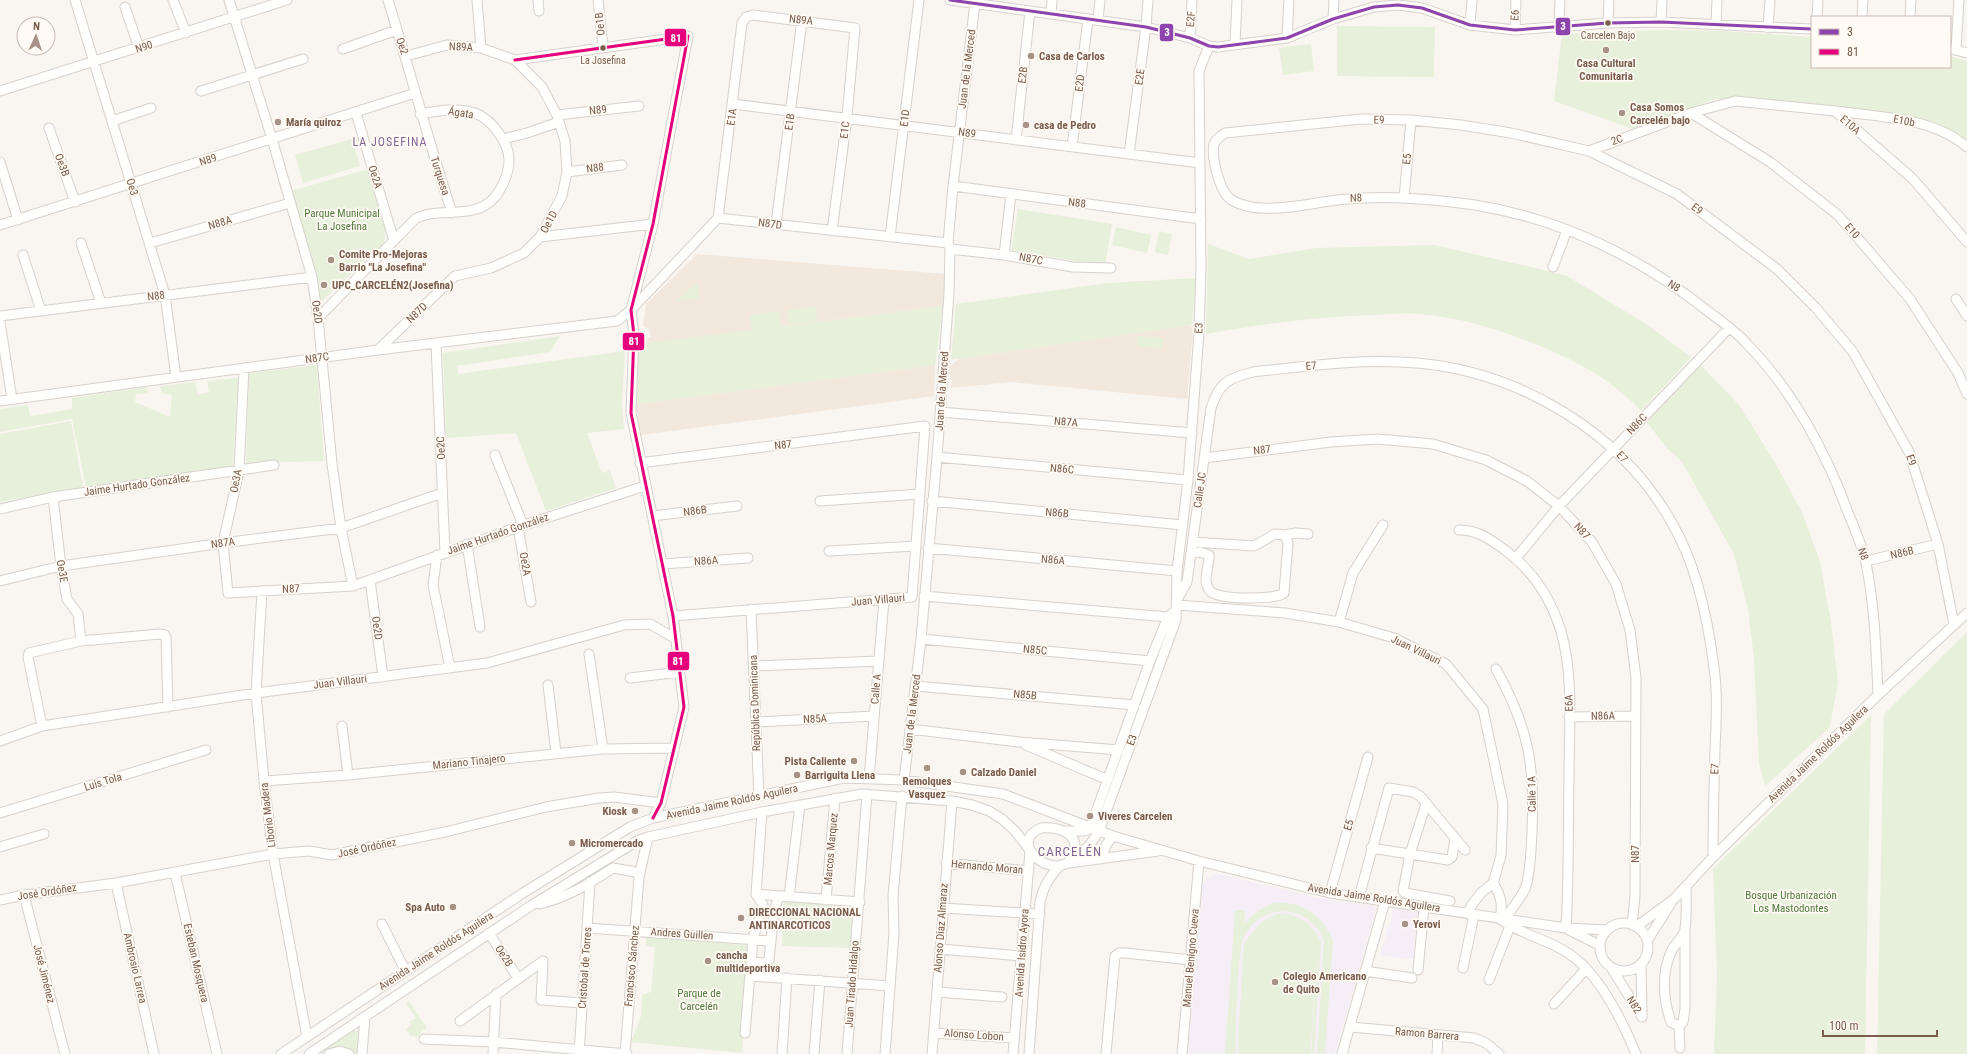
<svg xmlns="http://www.w3.org/2000/svg" width="1967" height="1054" font-family="'Roboto Condensed',sans-serif">
	<rect width="100%" height="100%" fill="#f9f5f0"/>
	<path fill="#f2e8de" d="M697,254L945,274L943,306L647,344V338L651,337L649,329L643,326L646,304Z
		M1190,325L1193,328L1187,399L1012,382L951,388L952,379L948,371L949,367L959,359Z
		M935,365L934,396L641,435L637,415V404Z"/>
	<path fill="#f6eef6" d="M1219,874L1319,898L1373,906L1376,910L1335,1054H1187L1202,886L1207,878Z
		M1394,909L1423,913L1418,960L1380,955Z"/>
	<path fill="#e7f0db" d="M1337,26L1435,27L1434,77L1337,76Z
		M1665,30L1722,31L1812,37V67H1950V56L1967,61V141C1949,128 1926,119 1904,115L1739,96L1712,100L1633,129L1554,101L1562,34Z
		M1311,44L1314,71L1283,75L1279,48Z
		M352,139L360,166L303,183L295,155Z
		M368,169L386,227L384,243L321,302L319,301L315,271L291,191Z
		M1018,209L1112,224L1105,266L1011,250Z
		M1116,227L1151,235L1147,253L1112,245Z
		M1159,231L1172,234L1168,255L1155,252Z
		M1208,244L1249,259L1317,248L1434,245L1535,268L1567,276L1646,324L1691,357L1641,411C1610,378 1577,361 1535,344C1498,329 1459,317 1419,314C1405,312 1391,314 1377,315C1319,316 1262,324 1206,334Z
		M1196,278L1192,325L951,360L956,304L1108,283Z
		M697,282L699,298L676,301Z
		M815,306L817,321L789,325L787,310Z
		M943,306L935,365L637,404L638,344L752,330L750,315L779,311L781,327Z
		M560,336L550,352L457,366L458,374L625,351L622,405L624,429L587,433L602,473L610,470L616,488L546,511L516,433L446,438L443,353Z
		M1138,336L1163,338L1162,349L1137,346Z
		M1697,361L1739,405L1774,461L1802,512L1820,562L1831,622L1838,682L1830,727L1765,786L1759,764L1754,659L1748,609L1734,554L1682,462L1666,447L1643,417Z
		M317,365L324,461L246,463L249,373Z
		M238,378L233,466L106,484L0,506V504L86,487L72,419L0,432V409L28,405L30,416L72,409V398L146,387L148,393L136,394L135,402L170,417L172,395L162,393L160,386L195,382L198,395L209,392L207,381Z
		M71,421L83,487L0,502V434Z
		M1967,632V1054H1877L1884,714Z
		M1871,715L1865,1054H1714L1717,976L1713,869Z
		M784,900L855,903L850,948L782,946Z
		M1273,903C1300,900 1323,915 1333,940L1325,1054H1317L1324,941C1309,902 1258,901 1242,941C1239,948 1234,1046 1236,1054H1225L1235,910L1245,911L1244,923L1260,909Z
		M1276,914C1295,912 1314,923 1321,942L1314,1054H1311L1319,944L1310,1054H1239L1238,1043L1244,943L1261,922Z
		M646,936L751,946L742,1053L631,1042L641,1016L642,995L651,992L655,947L646,946Z
		M409,1001L427,1028L421,1032L418,1037L410,1036L406,1029L411,1026L409,1022L416,1018L406,1003Z
		M355,1030L358,1031L357,1054C353,1054 352,1051 348,1050C336,1049 326,1054 315,1054Z"/>
	<g fill="none" stroke-linecap="round" stroke-linejoin="round">
		<defs>
			<path id="minor" d="M75,0L165,295L176,377
				M173,0L186,33
				M229,0L272,139L312,277L318,318L332,464L341,528L353,586
				M388,0C410,71 429,143 452,213
				M477,0L481,48
				M538,0L539,11
				M598,0L603,47
				M950,0L1146,27L1190,38L1209,46L1218,47L1287,38L1333,19L1374,7L1398,5L1422,8L1470,25L1515,30L1608,23L1661,22L1812,29
				M125,7L139,48
				M1051,14L1052,0
				M1817,17L1818,0
				M1862,17L1863,0
				M1910,17L1911,0
				M1333,19L1334,0
				M1098,20L1100,0
				M1661,22L1662,0
				M1608,23L1609,0
				M1716,24L1717,0
				M1470,25L1472,0
				M1559,27L1560,0
				M1768,28L1770,0
				M1515,30L1516,0
				M1190,38L1192,0
				M1287,38L1289,0
				M1235,44L1237,0
				M343,49L397,30
				M1951,49L1967,53
				M1956,50L1959,0
				M515,60L688,36L653,224L631,310L634,335L631,413L673,616L684,707L661,803L653,818
				M0,91L287,0
				M201,91L303,59
				M733,104L1200,163
				M1835,111C1879,117 1932,117 1967,147
				M356,113L394,241
				M1691,113L1770,162L1838,215L1910,299L1958,373L1967,394
				M557,115L639,106
				M112,121L151,108
				M49,128L75,202
				M503,139L527,133L559,122
				M1016,140L1030,11
				M1072,147L1088,19
				M1589,151L1691,113L1735,101L1835,111L1913,179L1967,242
				M1129,154L1146,27L1148,0
				M0,162L18,220
				M567,172L622,165
				M953,186L1201,219
				M1404,198L1411,120
				M718,218L742,23L746,17L753,15L855,28L847,117L832,231
				M718,218L948,243
				M776,224L802,20
				M0,225L415,93
				M540,237L653,224
				M890,237L919,0
				M81,243L101,303
				M150,243L290,203
				M950,249L1004,255L1073,267L1111,268
				M23,255L41,311
				M1004,255L1011,194
				M1553,267L1567,230
				M1956,299L1967,316
				M0,316L312,277
				M318,318L415,219C438,206 469,220 491,201C501,192 509,174 509,160C509,142 491,119 475,113C457,107 438,111 420,114
				M0,322L12,399
				M436,344L445,552
				M378,350L455,276L491,268L524,253L540,237L562,196L567,172L565,141L557,115L542,87L515,60L481,48L447,45L406,56
				M244,368L239,471L223,543L228,593L353,586L518,527L645,486
				M0,401L378,350L617,321L631,310L718,218
				M940,412L1192,433
				M495,455L523,525
				M937,457L1188,480
				M1204,458L1331,442L1378,439L1433,444L1486,460L1527,481L1559,506L1592,542L1616,584L1630,630L1636,678L1635,896L1632,925
				M640,463L925,426L912,597L673,616
				M53,497L61,566L67,599L78,614L81,641
				M820,501L920,494
				M932,501L1183,525
				M0,509L53,497L274,465
				M652,516L737,506
				M518,527L531,602
				M1459,530C1478,530 1490,539 1505,550C1532,570 1551,599 1561,631C1574,677 1569,729 1569,776C1568,827 1569,878 1566,928
				M1285,535L1296,533L1308,534
				M467,544L480,627
				M928,548L1177,571
				M829,551L916,546
				M1191,553L1200,552L1209,555C1210,566 1201,581 1210,591C1217,600 1276,600 1284,593L1288,543L1285,535L1275,534L1254,546L1193,542
				M437,555L433,585L450,668
				M1516,558L1559,506L1729,328
				M1866,561L1938,544
				M663,564L748,558
				M370,580L383,677
				M0,581L61,566L223,543L341,528L442,493
				M262,591L256,693L264,781L273,854L307,1037
				M924,596L1168,617
				M1178,598L1187,582L1211,408C1219,383 1228,378 1253,372C1307,366 1362,358 1417,363C1520,372 1621,432 1672,523C1697,566 1708,619 1714,668C1718,695 1716,724 1715,750C1714,786 1713,822 1713,857
				M1177,605L1285,613L1339,622L1394,638L1446,664L1483,709L1503,804L1501,856L1493,883L1481,893L1471,906L1468,914
				M751,609L759,796
				M1339,622L1353,573L1383,525
				M921,639L1150,661
				M589,654L603,749
				M754,666L879,661
				M1496,669C1529,729 1535,764 1532,832C1531,849 1531,869 1526,886C1522,899 1511,907 1506,919
				M630,678L680,672
				M548,685L556,753
				M915,686L1135,705
				M1878,695C1876,651 1875,607 1866,563C1862,545 1854,527 1847,510C1826,452 1792,390 1748,345C1737,332 1722,322 1709,312C1641,258 1562,219 1475,205C1434,199 1389,195 1348,199C1319,201 1290,210 1261,208C1252,208 1235,204 1228,197C1219,187 1211,157 1214,144C1216,139 1221,136 1225,133L1361,119L1411,120L1461,125L1511,133L1589,151L1677,194L1777,269L1816,308L1853,352L1909,452L1938,544L1954,625
				M1569,717L1636,716
				M756,722L874,716
				M42,726L28,657L29,653L81,641L160,634L165,635L166,637L168,707
				M342,726L348,775
				M910,729L1019,742L1119,750
				M0,741L42,726L256,693L487,663L624,625L650,624L676,639
				M1026,745L1108,780
				M869,778L884,600
				M904,780L921,639L937,457L949,293L950,249L948,243L953,186L975,3
				M264,781L348,775L603,749L674,748
				M1426,804L1410,854L1403,891L1405,893L1450,901
				M0,813L206,750
				M1041,828C1056,827 1077,831 1075,850C1075,855 1072,860 1067,863C1047,876 1008,842 1041,828Z
				M1063,831H1085L1090,829L1150,661L1168,617L1175,611
				M0,847L44,834
				M1371,848L1448,860L1452,857L1455,839
				M1072,859C1085,852 1091,844 1099,831L1176,620L1177,571L1188,480L1199,332L1201,266L1199,71L1209,46
				M1101,859L1106,845L1113,836
				M946,863L1029,871
				M1069,863L1158,851
				M175,873L217,1054
				M116,883L154,1054
				M1493,883C1501,896 1503,904 1500,919C1520,934 1547,939 1568,953C1600,974 1622,1020 1636,1054
				M1330,893L1368,757
				M756,894L860,902
				M24,895L65,1054
				M789,897L800,805
				M1359,897L1389,788L1413,792L1420,796L1465,850
				M0,900L24,895L116,883L273,854L309,851L332,855L445,832L546,807L599,798L614,797L661,803
				M826,900L835,798
				M539,904C567,898 590,883 613,868L636,872L639,877
				M943,908L1040,914
				M1600 947a24 24 0 1 1 48 0a24 24 0 1 1-48 0Z
				M382,924L405,970
				M1636,927L1674,899L1713,857L1878,695L1967,613
				M587,928L771,941
				M1569,930L1599,945
				M489,933L518,978
				M1647,941L1671,903
				M940,949L1021,956
				M543,961L541,1000L582,1003
				M751,962L765,963L769,960L774,911L779,896
				M1641,964L1642,1015
				M1463,968L1474,915
				M1612,969L1642,1017
				M1418,970L1424,907
				M1365,971L1412,978
				M750,976L890,986
				M1489,980L1510,926
				M937,992L1002,997
				M1554,1004L1586,969
				M460,1021L543,961
				M1679,1026L1671,1022C1663,999 1661,972 1672,950C1676,943 1684,936 1685,929C1687,915 1686,900 1686,886
				M1679,1026L1683,1022L1685,1009V931
				M1679,1026L1680,1048
				M1351,1027L1474,1038L1486,1043L1499,1054
				M745,1033L753,939L763,905L756,894L762,812
				M934,1033L1014,1038
				M424,1039L493,1042L627,1054
				M281,1054L523,893L630,827L653,818L844,778L904,780L1003,794L1113,836L1199,861L1330,893L1566,928L1607,930
				M309,1054L532,905L637,841L648,837L762,812L862,794L952,801L972,805L989,811L1002,819L1015,831L1029,849
				M329,1054L340,1051L349,1054
				M362,1054L365,1017
				M493,1054L496,994
				M579,1054L590,882
				M625,1054L639,877L648,837
				M782,1054L787,978
				M814,1054L820,980
				M847,1054C853,967 861,881 867,794
				M885,1054L894,933L893,896L902,796
				M932,1054L952,801
				M1013,1054L1030,851
				M1029,1054L1040,902C1043,887 1049,876 1061,865
				M1106,1054L1115,956L1119,953H1125L1191,960
				M1182,1054L1199,861
				M1342,1054L1385,901
				M1437,1054L1438,1035"/>
		</defs>
		<use href="#minor" stroke="#d7d1cb" stroke-width="11"/>
		<use href="#minor" stroke="#fefefd" stroke-width="9"/>
		<defs>
			<path id="bus-1" d="M950,0L1146,27L1190,38L1209,46L1218,47L1287,38L1333,19L1374,7L1398,5L1422,8L1470,25L1515,30L1608,23L1661,22L1812,29"/>
			<path id="bus-2" d="M515,60L688,36L653,224L631,310L634,335L631,413L673,616L684,707L661,803L653,818"/>
		</defs>
		<use href="#bus-1" stroke="#fffaf3" stroke-width="6"/>
		<use href="#bus-2" stroke="#fffaf3" stroke-width="6"/>
		<use href="#bus-1" stroke="#8e44ad" stroke-width="3"/>
		<use href="#bus-2" stroke="#e5007d" stroke-width="3"/>
	</g>
	<g fill="#7a5c4d" stroke="#fffaf3" stroke-width="1.5">
		<circle cx="1608" cy="23" r="3.5"/>
		<circle cx="603" cy="48" r="3.5"/>
	</g>
	<g fill="#a69286" stroke="#fffaf3" stroke-width="1.5">
		<circle cx="1606" cy="50" r="4"/>
		<circle cx="1031" cy="56" r="4"/>
		<circle cx="1622" cy="113" r="4"/>
		<circle cx="278" cy="122" r="4"/>
		<circle cx="1026" cy="125" r="4"/>
		<circle cx="331" cy="260" r="4"/>
		<circle cx="324" cy="285" r="4"/>
		<circle cx="854" cy="761" r="4"/>
		<circle cx="927" cy="768" r="4"/>
		<circle cx="963" cy="772" r="4"/>
		<circle cx="797" cy="775" r="4"/>
		<circle cx="635" cy="811" r="4"/>
		<circle cx="1090" cy="816" r="4"/>
		<circle cx="572" cy="843" r="4"/>
		<circle cx="453" cy="907" r="4"/>
		<circle cx="741" cy="918" r="4"/>
		<circle cx="1405" cy="924" r="4"/>
		<circle cx="708" cy="961" r="4"/>
		<circle cx="1275" cy="982" r="4"/>
	</g>
	<g text-anchor="middle" dominant-baseline="central" stroke-width="3.5" stroke-linejoin="round" paint-order="stroke">
		<g font-size="10" fill="#7a5c4d" stroke="#fffaf3">
			<text x="1608" y="35">Carcelen Bajo</text>
			<text x="603" y="60">La Josefina</text>
		</g>
		<g font-size="11" fill="#7a5c4d" stroke="#fffaf3">
			<text transform="translate(1515 15) rotate(-87)">E6</text>
			<text transform="translate(1191 19) rotate(-87)">E2F</text>
			<text transform="translate(801 20) rotate(6)">N89A</text>
			<text transform="translate(600 24) rotate(-96)">Oe1B</text>
			<text transform="translate(402 46) rotate(72)">Oe2</text>
			<text transform="translate(144 47) rotate(-18)">N90</text>
			<text transform="translate(461 47) rotate(2)">N89A</text>
			<text transform="translate(967 69) rotate(-83)">Juan de la Merced</text>
			<text transform="translate(1023 75) rotate(-83)">E2B</text>
			<text transform="translate(1140 77) rotate(-82)">E2E</text>
			<text transform="translate(1080 83) rotate(-83)">E2D</text>
			<text transform="translate(598 110) rotate(-6)">N89</text>
			<text transform="translate(461 113) rotate(9)">Ágata</text>
			<text transform="translate(732 117) rotate(-82)">E1A</text>
			<text transform="translate(905 118) rotate(-83)">E1D</text>
			<text transform="translate(1379 120) rotate(1)">E9</text>
			<text transform="translate(1904 121) rotate(11)">E10b</text>
			<text transform="translate(790 122) rotate(-82)">E1B</text>
			<text transform="translate(1850 125) rotate(41)">E10A</text>
			<text transform="translate(845 130) rotate(-83)">E1C</text>
			<text transform="translate(967 133) rotate(8)">N89</text>
			<text transform="translate(1617 140) rotate(-20)">2C</text>
			<text transform="translate(1407 159) rotate(-85)">E5</text>
			<text transform="translate(208 160) rotate(-18)">N89</text>
			<text transform="translate(62 165) rotate(70)">Oe3B</text>
			<text transform="translate(595 168) rotate(-7)">N88</text>
			<text transform="translate(440 176) rotate(72)">Turquesa</text>
			<text transform="translate(375 177) rotate(73)">Oe2A</text>
			<text transform="translate(132 187) rotate(73)">Oe3</text>
			<text transform="translate(1356 198) rotate(-2)">N8</text>
			<text transform="translate(1077 203) rotate(7)">N88</text>
			<text transform="translate(1697 209) rotate(37)">E9</text>
			<text transform="translate(549 222) rotate(-62)">Oe1D</text>
			<text transform="translate(220 223) rotate(-16)">N88A</text>
			<text transform="translate(770 224) rotate(7)">N87D</text>
			<text transform="translate(1852 231) rotate(49)">E10</text>
			<text transform="translate(1031 259) rotate(10)">N87C</text>
			<text transform="translate(1674 286) rotate(32)">N8</text>
			<text transform="translate(156 296) rotate(-7)">N88</text>
			<text transform="translate(317 312) rotate(83)">Oe2D</text>
			<text transform="translate(417 313) rotate(-44)">N87D</text>
			<text transform="translate(1199 328) rotate(-87)">E3</text>
			<text transform="translate(317 358) rotate(-8)">N87C</text>
			<text transform="translate(1311 366) rotate(-6)">E7</text>
			<text transform="translate(942 391) rotate(-86)">Juan de la Merced</text>
			<text transform="translate(1066 422) rotate(5)">N87A</text>
			<text transform="translate(1637 424) rotate(-46)">N86C</text>
			<text transform="translate(783 445) rotate(-7)">N87</text>
			<text transform="translate(441 448) rotate(-92)">Oe2C</text>
			<text transform="translate(1262 450) rotate(-7)">N87</text>
			<text transform="translate(1622 457) rotate(46)">E7</text>
			<text transform="translate(1911 460) rotate(71)">E9</text>
			<text transform="translate(1062 469) rotate(5)">N86C</text>
			<text transform="translate(236 481) rotate(-79)">Oe3A</text>
			<text transform="translate(137 485) rotate(-8)">Jaime Hurtado González</text>
			<text transform="translate(1200 490) rotate(-82)">Calle JC</text>
			<text transform="translate(695 511) rotate(-7)">N86B</text>
			<text transform="translate(1057 513) rotate(5)">N86B</text>
			<text transform="translate(1582 531) rotate(47)">N87</text>
			<text transform="translate(498 534) rotate(-19)">Jaime Hurtado González</text>
			<text transform="translate(223 543) rotate(-8)">N87A</text>
			<text transform="translate(1902 553) rotate(-13)">N86B</text>
			<text transform="translate(1863 554) rotate(72)">N8</text>
			<text transform="translate(1053 560) rotate(5)">N86A</text>
			<text transform="translate(706 561) rotate(-4)">N86A</text>
			<text transform="translate(525 564) rotate(80)">Oe2A</text>
			<text transform="translate(62 571) rotate(80)">Oe3E</text>
			<text transform="translate(291 589) rotate(-3)">N87</text>
			<text transform="translate(878 600) rotate(-5)">Juan Villauri</text>
			<text transform="translate(377 628) rotate(82)">Oe2D</text>
			<text transform="translate(1035 650) rotate(5)">N85C</text>
			<text transform="translate(1416 650) rotate(26)">Juan Villauri</text>
			<text transform="translate(340 682) rotate(-7)">Juan Villauri</text>
			<text transform="translate(876 689) rotate(-85)">Calle A</text>
			<text transform="translate(1025 695) rotate(5)">N85B</text>
			<text transform="translate(755 703) rotate(-92)">República Dominicana</text>
			<text transform="translate(1569 703) rotate(-91)">E6A</text>
			<text transform="translate(912 714) rotate(-83)">Juan de la Merced</text>
			<text transform="translate(1603 716) rotate(-1)">N86A</text>
			<text transform="translate(815 719) rotate(-3)">N85A</text>
			<text transform="translate(1132 740) rotate(-71)">E3</text>
			<text transform="translate(1818 754) rotate(-44)">Avenida Jaime Roldós Aguilera</text>
			<text transform="translate(469 762) rotate(-6)">Mariano Tinajero</text>
			<text transform="translate(1715 769) rotate(-88)">E7</text>
			<text transform="translate(103 782) rotate(-17)">Luis Tola</text>
			<text transform="translate(1532 794) rotate(-91)">Calle 1A</text>
			<text transform="translate(732 802) rotate(-12)">Avenida Jaime Roldós Aguilera</text>
			<text transform="translate(268 815) rotate(-97)">Liborio Madera</text>
			<text transform="translate(1349 825) rotate(-74)">E5</text>
			<text transform="translate(367 848) rotate(-12)">José Ordóñez</text>
			<text transform="translate(831 849) rotate(-85)">Marcos Marquez</text>
			<text transform="translate(1635 854) rotate(-90)">N87</text>
			<text transform="translate(987 867) rotate(5)">Hernando Moran</text>
			<text transform="translate(47 892) rotate(-9)">José Ordóñez</text>
			<text transform="translate(1374 898) rotate(9)">Avenida Jaime Roldós Aguilera</text>
			<text transform="translate(941 928) rotate(-86)">Alonso Diaz Almaraz</text>
			<text transform="translate(682 934) rotate(4)">Andres Guillen</text>
			<text transform="translate(436 951) rotate(-33)">Avenida Jaime Roldós Aguilera</text>
			<text transform="translate(1022 953) rotate(-86)">Avenida Isidro Ayora</text>
			<text transform="translate(504 956) rotate(57)">Oe2B</text>
			<text transform="translate(1191 958) rotate(-85)">Manuel Benigno Cueva</text>
			<text transform="translate(196 963) rotate(77)">Esteban Mosquera</text>
			<text transform="translate(632 966) rotate(-85)">Francisco Sánchez</text>
			<text transform="translate(135 968) rotate(77)">Ambrosio Larrea</text>
			<text transform="translate(585 968) rotate(-86)">Cristobal de Torres</text>
			<text transform="translate(44 974) rotate(76)">José Jiménez</text>
			<text transform="translate(852 984) rotate(-86)">Juan Tirado Hidalgo</text>
			<text transform="translate(1634 1005) rotate(58)">N82</text>
			<text transform="translate(1427 1034) rotate(5)">Ramon Barrera</text>
			<text transform="translate(974 1035) rotate(4)">Alonso Lobon</text>
		</g>
		<g font-size="11" font-weight="bold" fill="#7a5c4d" stroke="#fffaf3" text-anchor="start">
			<text x="1039" y="56">Casa de Carlos</text>
			<text x="1606" y="63" text-anchor="middle">Casa Cultural<tspan x="1606" dy="13">Comunitaria</tspan></text>
			<text x="1630" y="107">Casa Somos<tspan x="1630" dy="13">Carcelén bajo</tspan></text>
			<text x="286" y="122">María quiroz</text>
			<text x="1034" y="125">casa de Pedro</text>
			<text x="339" y="254">Comite Pro-Mejoras<tspan x="339" dy="13">Barrio "La Josefina"</tspan></text>
			<text x="332" y="285">UPC_CARCELÉN2(Josefina)</text>
			<text x="846" y="761" text-anchor="end">Pista Caliente</text>
			<text x="971" y="772">Calzado Daniel</text>
			<text x="805" y="775">Barriguita Llena</text>
			<text x="927" y="781" text-anchor="middle">Remolques<tspan x="927" dy="13">Vasquez</tspan></text>
			<text x="627" y="811" text-anchor="end">Kiosk</text>
			<text x="1098" y="816">Viveres Carcelen</text>
			<text x="580" y="843">Micromercado</text>
			<text x="445" y="907" text-anchor="end">Spa Auto</text>
			<text x="749" y="912">DIRECCIONAL NACIONAL<tspan x="749" dy="13">ANTINARCOTICOS</tspan></text>
			<text x="1413" y="924">Yerovi</text>
			<text x="716" y="955">cancha<tspan x="716" dy="13">multideportiva</tspan></text>
			<text x="1283" y="976">Colegio Americano<tspan x="1283" dy="13">de Quito</tspan></text>
		</g>
		<g font-size="11" fill="#537a41" stroke="#fffaf3">
			<text x="342" y="213">Parque Municipal<tspan x="342" dy="13">La Josefina</tspan></text>
			<text x="1791" y="895">Bosque Urbanización<tspan x="1791" dy="13">Los Mastodontes</tspan></text>
			<text x="699" y="993">Parque de<tspan x="699" dy="13">Carcelén</tspan></text>
		</g>
		<g font-size="12" letter-spacing="1" fill="#846695" stroke="#fffaf3">
			<text x="390" y="142">LA JOSEFINA</text>
		</g>
		<g font-size="13" letter-spacing="1" fill="#846695" stroke="#fffaf3">
			<text x="1070" y="851">CARCELÉN</text>
		</g>
	</g>
	<g stroke="#fffaf3" stroke-width="1.5">
		<rect x="1555" y="17" width="16" height="19" rx="4" fill="#8e44ad"/>
		<rect x="1159" y="23" width="15" height="19" rx="4" fill="#8e44ad"/>
		<rect x="664" y="28" width="23" height="19" rx="4" fill="#e5007d"/>
		<rect x="622" y="332" width="23" height="19" rx="4" fill="#e5007d"/>
		<rect x="667" y="651" width="23" height="20" rx="4" fill="#e5007d"/>
	</g>
	<g font-size="11" text-anchor="middle" font-weight="bold" fill="#fff">
		<text x="1563" y="30">3</text>
		<text x="1167" y="36">3</text>
		<text x="676" y="42">81</text>
		<text x="634" y="345">81</text>
		<text x="678" y="665">81</text>
	</g>
	<rect x="1811" y="16" width="140" height="52" fill="#fffaf3" stroke="#cabbb1"/>
	<rect x="1819" y="29" width="20" height="6" fill="#8e44ad" stroke="#cabbb1"/>
	<text x="1847" y="36" font-size="12" fill="#7a5c4d">3</text>
	<rect x="1819" y="49" width="20" height="6" fill="#e5007d" stroke="#cabbb1"/>
	<text x="1847" y="56" font-size="12" fill="#7a5c4d">81</text>
	<g transform="translate(36 36) rotate(3)"><circle r="19" fill="#fffaf3" stroke="#cabbb1"/>
	<path d="M0-3L7 15L0 10L-7 15Z" fill="#a69286"/>
	<text y="-6" font-size="11" font-weight="bold" text-anchor="middle" fill="#7a5c4d">N</text>
	</g>
	<path d="M1823 1030v6h114v-6" fill="none" stroke="#7a5c4d" stroke-width="2"/>
	<text x="1829" y="1030" font-size="12" fill="#7a5c4d" stroke="#fffaf3" stroke-width="3" paint-order="stroke">100 m</text>
</svg>
